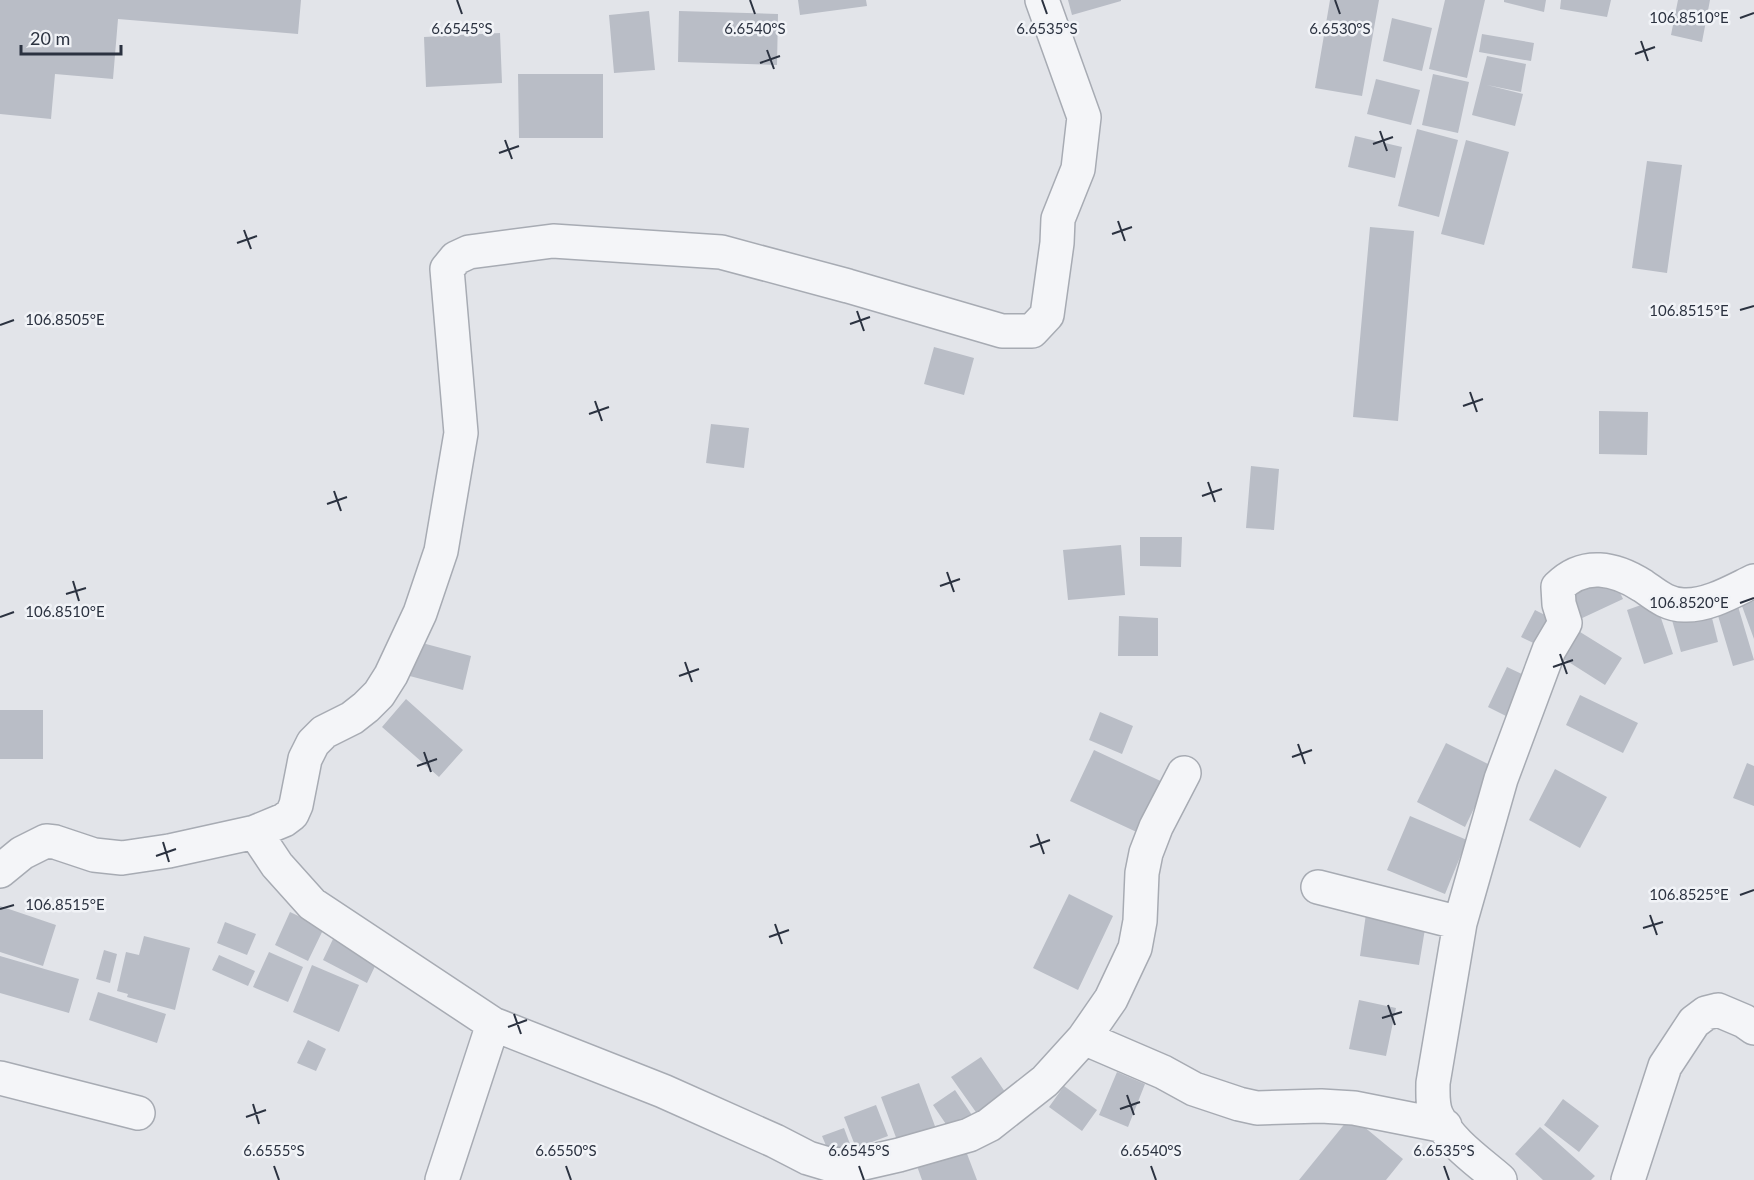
<svg xmlns="http://www.w3.org/2000/svg" width="1754" height="1180" font-family="Lato,sans-serif">
	<rect width="100%" height="100%" fill="#e2e4e9"/>
	<path fill="#b9bdc6" d="M0,0H301L298,34L118,19L113,79L55,74L51,119L0,114Z
		M798,0H866L867,6L800,15Z
		M1068,0H1121V1L1072,15Z
		M1330,0H1379L1362,96L1315,88Z
		M1445,0H1485L1467,78L1429,69Z
		M1504,0H1546L1544,12L1504,2Z
		M1561,0H1611L1607,17L1560,9Z
		M1678,0H1710L1702,42L1671,35Z
		M649,11L655,70L614,73L609,15Z
		M679,11L778,14L777,65L678,62Z
		M1392,18L1432,28L1422,71L1383,61Z
		M500,33L502,83L426,87L424,37Z
		M1482,34L1534,43L1531,61L1479,52Z
		M1487,56L1526,64L1521,92L1487,85L1523,94L1515,126L1472,115Z
		M518,74H603V138H519Z
		M1433,74L1469,82L1458,133L1422,125Z
		M1376,79L1420,90L1411,125L1367,114Z
		M1417,129L1458,140L1439,217L1398,206Z
		M1355,136L1402,147L1395,178L1348,167Z
		M1466,140L1509,152L1484,245L1441,234Z
		M1647,161L1682,165L1667,273L1632,268Z
		M1370,227L1414,231L1398,421L1353,417Z
		M934,347L974,358L964,395L924,384Z
		M1599,411L1648,412L1647,455L1599,454Z
		M711,424L749,428L744,468L706,463Z
		M1251,466L1279,469L1274,530L1246,528Z
		M1140,537H1182L1181,567L1140,566Z
		M1121,545L1125,595L1068,600L1063,550Z
		M1611,574L1623,599L1578,620L1566,596Z
		M1655,600L1673,654L1644,664L1627,610Z
		M1754,601V639L1742,606Z
		M1737,603L1754,660L1733,666L1716,609Z
		M1535,610L1557,621L1544,648L1521,637Z
		M1710,610L1718,642L1681,652L1672,620Z
		M1119,616L1158,618V656H1118Z
		M1572,627L1622,658L1605,685L1556,654Z
		M411,640L471,656L463,690L402,674Z
		M1507,667L1532,679L1512,719L1488,707Z
		M1580,695L1638,723L1623,753L1566,725Z
		M406,699L463,750L439,777L382,727Z
		M0,710H43V759H0Z
		M1100,712L1133,726L1122,754L1089,740Z
		M1446,743L1494,767L1465,827L1417,802Z
		M1094,750L1167,784L1143,835L1070,801Z
		M1747,763L1754,766V806L1733,798Z
		M1555,769L1607,797L1580,848L1529,820Z
		M1410,816L1467,840L1445,894L1387,870Z
		M1069,894L1113,916L1078,990L1033,968Z
		M0,906L56,925L43,966L0,952Z
		M290,912L324,928L308,961L275,945Z
		M1366,914L1426,923L1419,965L1360,956Z
		M225,922L256,934L247,955L217,943Z
		M144,936L190,948L175,1010L127,997L128,994L117,991L126,952L139,955Z
		M333,939L377,962L367,983L323,960Z
		M104,950L117,954L110,983L96,979Z
		M269,952L303,967L288,1002L253,987Z
		M219,955L255,971L248,986L212,970Z
		M0,956L79,979L69,1013L0,993Z
		M312,965L359,985L339,1032L293,1012Z
		M98,992L166,1014L157,1043L89,1020Z
		M1359,1000L1396,1008L1386,1056L1349,1049Z
		M308,1040L326,1049L316,1071L297,1063Z
		M981,1057L1012,1102L983,1122L951,1077Z
		M1117,1072L1145,1084L1128,1127L1099,1115Z
		M919,1083L939,1137L901,1151L881,1097Z
		M1064,1086L1097,1110L1082,1131L1049,1107Z
		M955,1090L976,1121L954,1136L933,1105Z
		M1563,1099L1599,1126L1579,1152L1544,1125Z
		M876,1105L888,1136L856,1148L844,1117Z
		M1351,1116L1403,1159L1386,1180H1299Z
		M1540,1127L1595,1176L1591,1180H1543L1515,1154Z
		M844,1128L853,1152L832,1160L822,1136Z
		M961,1138L977,1180H922L913,1155Z"/>
	<g fill="none" stroke-linecap="round" stroke-linejoin="round">
		<defs>
			<path id="minor" d="M255,832L277,865L312,904L493,1024L663,1091L775,1141L808,1158L828,1164L845,1165L864,1163L899,1155L969,1135L989,1125L1045,1081L1084,1038L1111,999L1135,948L1140,921L1142,873L1146,853L1156,827L1184,773
				M0,871L22,853L46,841L55,842L94,855L122,858L169,851L255,832L284,820L292,814L296,805L305,759L313,743L324,732L352,718L366,707L379,694L391,675L420,613L441,551L461,433L447,269L456,258L469,252L553,241L721,252L848,286L1002,331H1032L1047,315L1057,243L1058,219L1078,169L1084,117L1042,0
				M1318,887L1460,923
				M1084,1038L1163,1072L1194,1089L1239,1104L1257,1108L1321,1106L1354,1108L1445,1126
				M0,1078L138,1113
				M442,1180L493,1024
				M1500,1180C1478,1161 1450,1142 1437,1116C1432,1106 1433,1094 1433,1083L1460,923L1501,779L1549,650L1565,623L1559,604L1558,587C1584,561 1615,568 1643,586C1656,595 1667,605 1684,605C1708,606 1733,591 1754,581
				M1628,1180L1665,1066L1694,1022L1706,1013L1718,1010L1744,1021L1754,1028"/>
		</defs>
		<use href="#minor" stroke="#a7abb3" stroke-width="36"/>
		<use href="#minor" stroke="#f4f5f8" stroke-width="33"/>
	</g>
	<path fill="none" stroke="#2b3240" stroke-width="2" d="M457,0L462,14M750,0L755,14M1042,0L1047,14M1335,0L1340,14M1740,18L1754,13M1641,41L1648,61M767,50L774,69M1635,54L1655,47M760,63L780,56M1380,131L1387,151M505,140L512,159M1373,144L1393,137M499,153L519,146M1118,221L1125,241M244,230L251,249M1112,234L1132,227M237,243L257,236M1740,310L1754,306M857,311L864,331M850,324L870,317M0,325L14,320M1470,392L1477,412M595,401L602,421M1463,406L1483,399M589,414L609,407M1208,482L1215,502M334,491L341,511M1202,496L1222,489M327,504L347,497M947,572L954,592M73,581L79,601M940,586L960,579M66,594L86,588M1740,603L1754,598M0,617L14,612M1560,654L1567,674M685,662L692,682M1553,667L1573,660M679,676L699,669M1298,744L1305,764M424,752L431,772M1292,757L1312,750M417,766L437,759M1037,834L1044,854M163,842L169,862M1030,847L1050,840M156,856L176,849M1740,895L1754,890M0,909L14,905M1650,915L1657,935M775,924L782,944M1643,928L1663,922M769,937L789,930M1388,1005L1395,1025M514,1014L521,1034M1382,1018L1402,1012M508,1027L527,1020M1127,1095L1134,1115M253,1104L259,1124M1120,1109L1140,1102M246,1117L266,1110M274,1166L279,1180M566,1166L571,1180M859,1166L864,1180M1151,1166L1156,1180M1444,1166L1449,1180"/>
	<g font-size="15" text-anchor="middle" fill="#2b3240" stroke="#f1f3f7" stroke-width="5" stroke-linejoin="round" paint-order="stroke">
		<text x="1689" y="23">106.8510°E</text>
		<text x="462" y="34">6.6545°S</text>
		<text x="1047" y="34">6.6535°S</text>
		<text x="1340" y="34">6.6530°S</text>
		<text x="755" y="34">6.6540°S</text>
		<text x="1689" y="316">106.8515°E</text>
		<text x="65" y="325">106.8505°E</text>
		<text x="1689" y="608">106.8520°E</text>
		<text x="65" y="617">106.8510°E</text>
		<text x="1689" y="900">106.8525°E</text>
		<text x="65" y="910">106.8515°E</text>
		<text x="274" y="1156">6.6555°S</text>
		<text x="566" y="1156">6.6550°S</text>
		<text x="859" y="1156">6.6545°S</text>
		<text x="1151" y="1156">6.6540°S</text>
		<text x="1444" y="1156">6.6535°S</text>
	</g>
	<path d="M21 45v9h100v-9" fill="none" stroke="#2b3240" stroke-width="3"/>
	<text x="30" y="45" font-size="18" fill="#2b3240" stroke="#f1f3f7" stroke-width="4.5" paint-order="stroke">20 m</text>
</svg>
